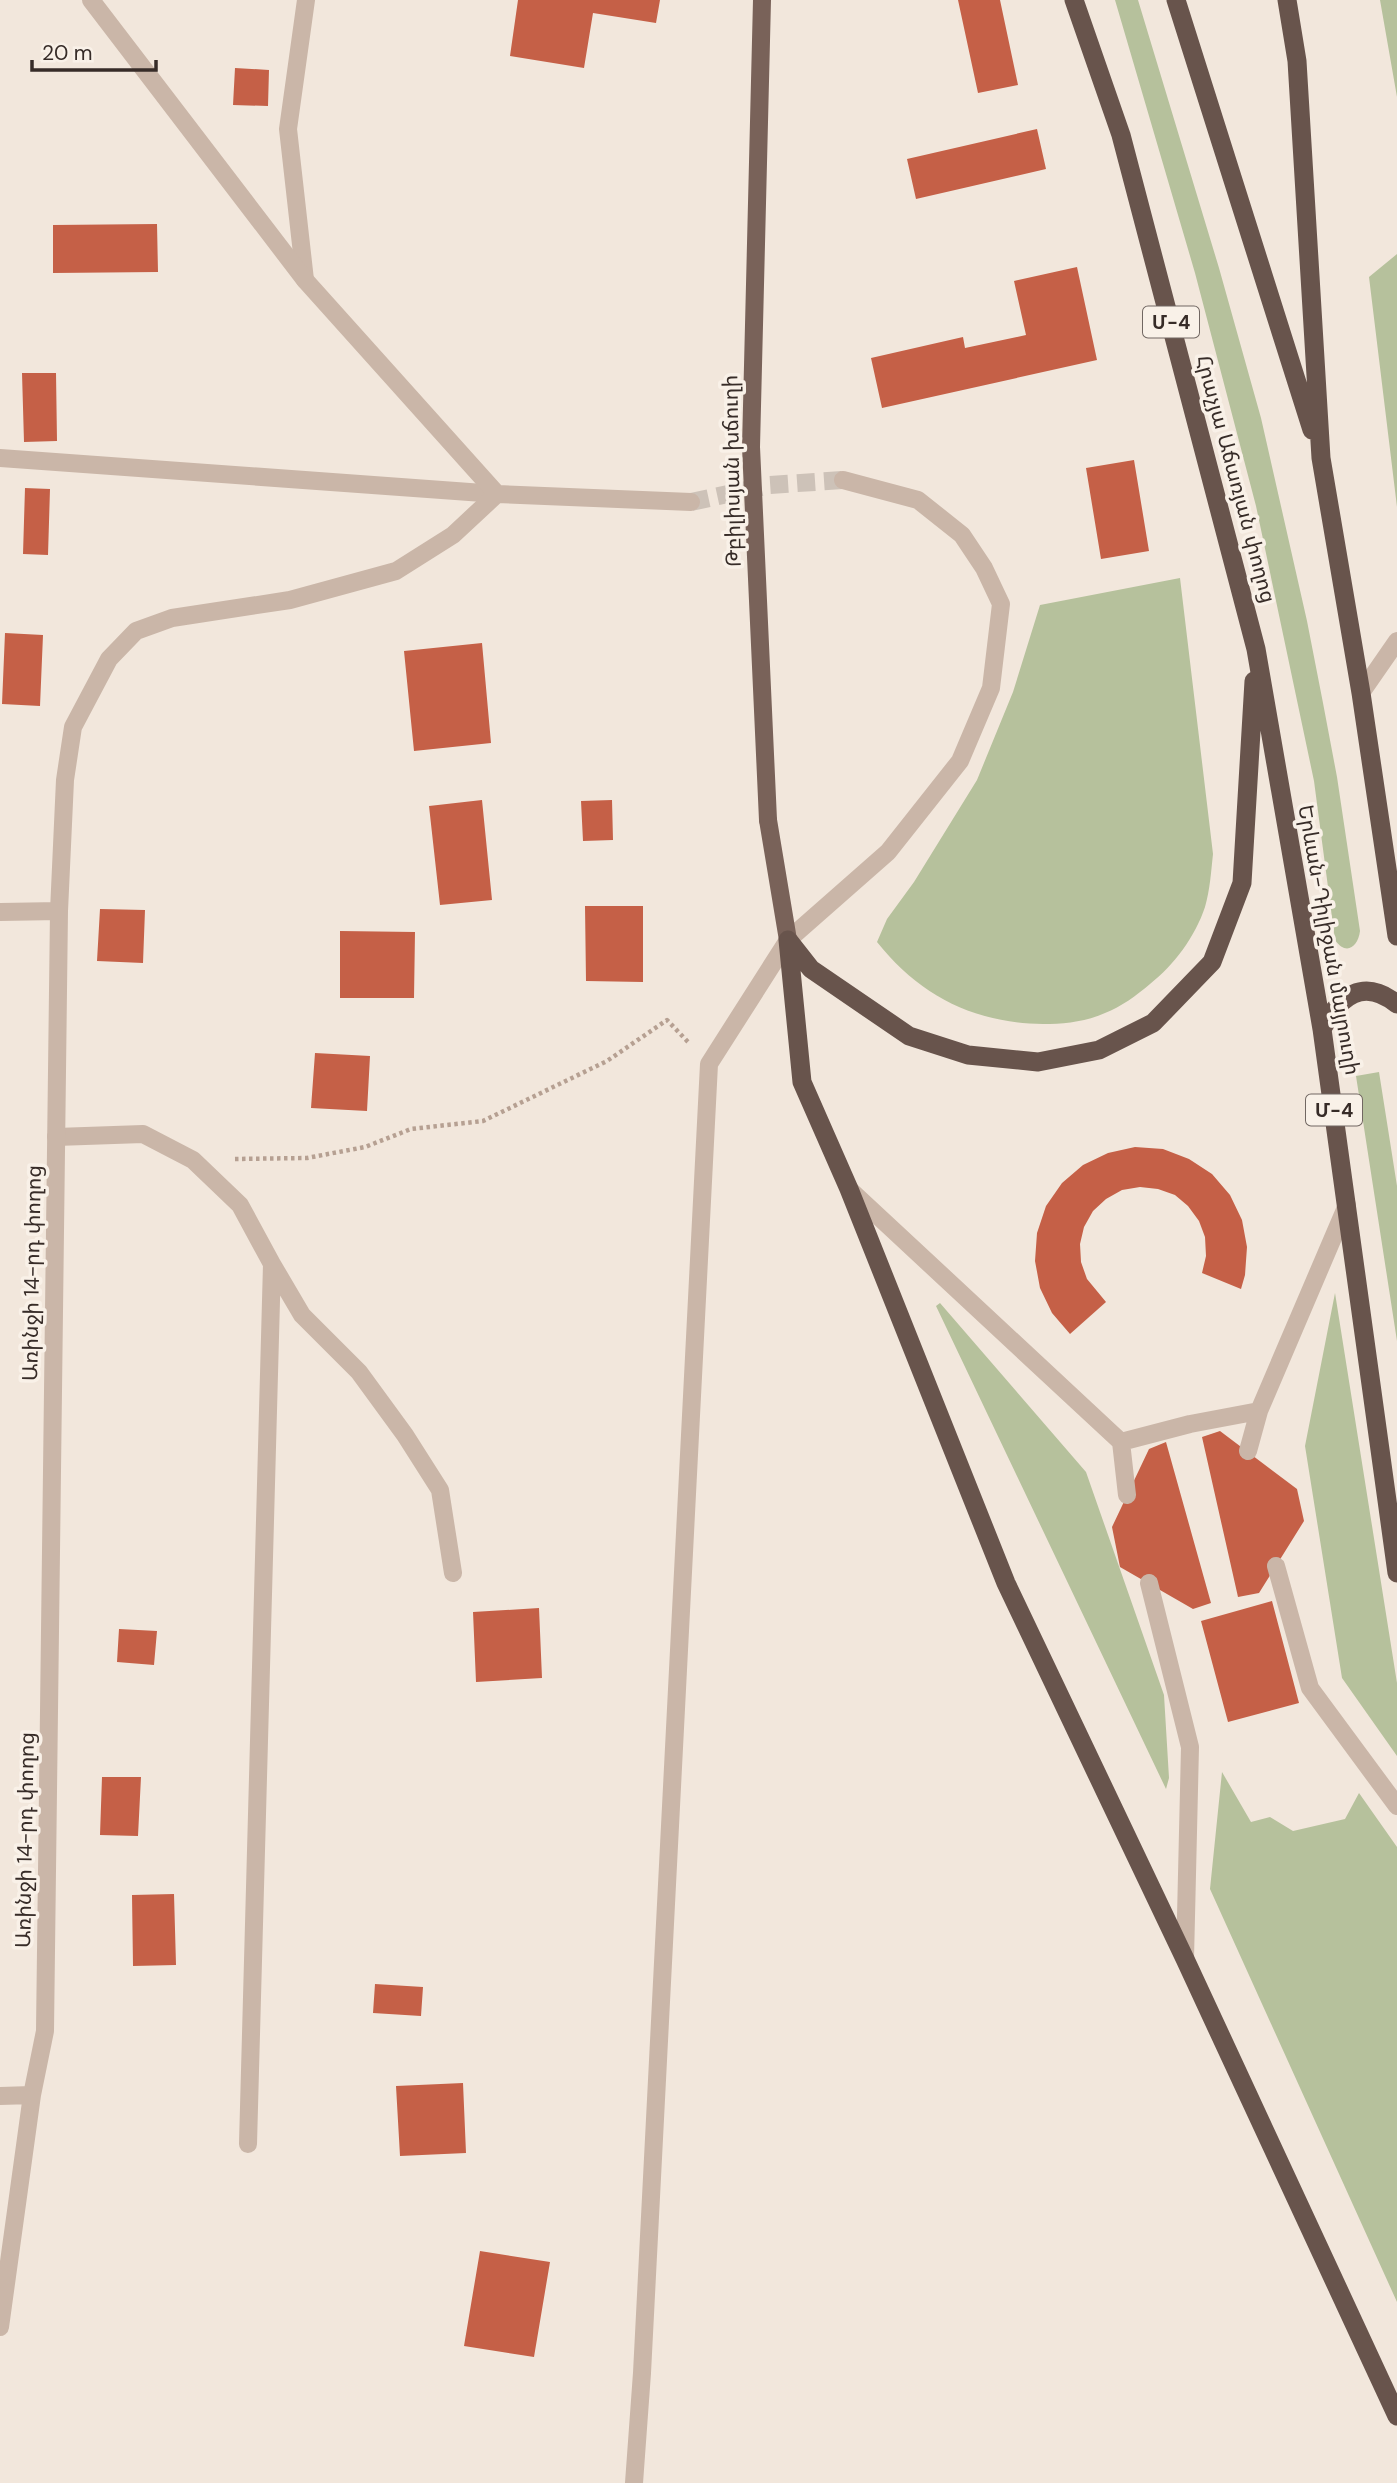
<svg xmlns="http://www.w3.org/2000/svg" width="1397" height="2483" font-family="'DM Sans','Noto Sans Armenian',sans-serif">
	<rect width="100%" height="100%" fill="#f2e7dc"/>
	<path fill="#b6c19c" d="M1115,0H1138L1219,268L1261,418L1307,621L1323,703L1337,777L1360,931C1358,947 1346,956 1335,940L1314,781L1256,506L1195,273Z
		M1380,0H1397V97Z
		M1397,254V507L1369,277Z
		M1180,578L1213,854C1211,872 1210,890 1205,907C1195,937 1174,965 1150,984C1137,995 1121,1007 1105,1013C1085,1022 1064,1024 1043,1024C974,1023 920,996 877,942L887,919L914,882L977,780L1013,692L1040,605Z
		M1379,1072L1397,1186V1341L1356,1076Z
		M1335,1293L1397,1683V1756L1342,1678L1305,1446Z
		M940,1303L1086,1472L1164,1695L1169,1778L1166,1789L936,1306Z
		M1222,1772L1251,1822L1270,1817L1293,1831L1345,1819L1359,1793L1397,1847V2302L1210,1889Z"/>
	<path fill="#c56047" d="M518,0H660L656,23L593,13L584,68L510,56Z
		M958,0H1000L1018,85L978,93Z
		M235,68L269,70L268,106L233,105Z
		M1037,129L1046,169L916,199L907,159Z
		M157,224L158,272L53,273V225Z
		M1077,267L1097,360L882,408L871,358L963,337L965,348L1026,335L1014,281Z
		M22,373H56L57,441L24,442Z
		M1134,460L1149,551L1101,559L1086,468Z
		M25,488L50,489L48,555L23,554Z
		M5,633L43,635L40,706L2,704Z
		M482,643L491,743L414,751L404,651Z
		M482,800L492,900L440,905L429,806Z
		M612,800L613,840L583,841L581,801Z
		M585,906H643V982L586,981Z
		M100,909L145,910L143,963L97,961Z
		M340,931L415,932L414,998H340Z
		M315,1053L370,1056L367,1111L311,1108Z
		M1135,1147L1163,1149L1189,1159L1212,1174L1230,1195L1242,1220L1247,1247L1245,1275L1241,1289L1202,1273L1206,1256L1205,1237L1199,1221L1188,1206L1175,1195L1158,1189L1140,1187L1122,1190L1106,1199L1093,1211L1084,1227L1080,1244L1081,1262L1087,1279L1106,1302L1070,1334L1052,1313L1040,1288L1035,1261L1037,1233L1046,1206L1062,1183L1083,1165L1108,1153Z
		M1220,1431L1297,1489L1304,1521L1259,1593L1238,1597L1202,1437Z
		M1166,1442L1211,1603L1193,1609L1120,1567L1112,1527L1149,1449Z
		M1272,1601L1299,1703L1228,1722L1201,1621Z
		M539,1608L542,1678L476,1682L473,1612Z
		M119,1629L157,1631L154,1665L117,1662Z
		M102,1777H141L138,1836L100,1835Z
		M174,1894L176,1965L133,1966L132,1895Z
		M375,1984L423,1987L421,2016L373,2013Z
		M463,2083L466,2153L400,2156L396,2086Z
		M480,2251L550,2262L534,2357L464,2346Z"/>
	<g fill="none" stroke-linecap="round" stroke-linejoin="round">
		<path stroke="#cdc2b8" stroke-width="18" stroke-dasharray="18 9" stroke-linecap="butt" d="M691,502L770,485L843,480"/>
		<path stroke="#b6a092" stroke-width="4.5" stroke-dasharray="3.5 3.5" stroke-linecap="butt" d="M235,1159L307,1158L365,1147L411,1129L483,1121L607,1061L667,1020L689,1043"/>
		<path stroke="#cab6a8" stroke-width="18" d="M305,280L288,129L306,0
			M0,458L497,494
			M1361,693L1397,641
			M56,1137L143,1134L193,1160L240,1205L272,1264L248,2144
			M849,1189L1121,1442L1190,1424L1259,1411
			M272,1264L302,1315L359,1372L405,1435L440,1490L453,1573
			M1121,1442L1127,1495
			M1248,1451L1259,1411L1347,1205
			M1276,1566L1310,1688L1397,1806
			M1149,1583L1190,1747L1185,1959"/>
		<path stroke="#cab6a8" stroke-width="18" d="M91,0L305,280L497,494L691,502
			M0,912L59,911
			M0,2096L32,2095
			M0,2327L32,2095L45,2031L59,911L65,780L73,727L109,659L136,631L172,618L290,600L396,571L453,535L497,494
			M634,2483L642,2373L709,1064L788,940L888,852L960,761L991,688L1001,604L984,568L962,535L918,500L843,480"/>
		<path stroke="#796259" stroke-width="18" d="M768,820L788,940"/>
		<path stroke="#68544c" stroke-width="19" d="M1074,0L1121,135L1256,649L1322,1029L1397,1573
			M1176,0L1312,430
			M1287,0L1297,61L1321,458L1361,693L1397,936
			M788,940L802,1082L849,1189L1006,1583L1185,1959L1397,2416
			M789,941L811,969L909,1036L968,1055L1038,1062L1099,1050L1153,1023L1212,962L1242,883L1254,681
			M1322,1029C1340,996 1363,977 1397,1004"/>
		<path stroke="#796259" stroke-width="18" d="M762,0L751,447L768,820"/>
	</g>
	<g text-anchor="middle" dominant-baseline="central" stroke-width="7" stroke-linejoin="round" paint-order="stroke">
		<g fill="#f9f1e8" stroke="#716762" stroke-width="2">
			<rect x="1143" y="306.5" width="56" height="31" rx="5"/>
			<rect x="1306" y="1094.5" width="56" height="31" rx="5"/>
		</g>
		<g font-size="19" font-weight="bold" fill="#372c28">
			<text x="1171" y="322">Մ-4</text>
			<text x="1334" y="1110">Մ-4</text>
		</g>
		<g font-size="21" fill="#372c28" stroke="#f9f1e8">
			<text transform="translate(732 471) rotate(-91)">Թբիլիսյան խճուղի</text>
			<text transform="translate(1236 479) rotate(75)">Հրաչյա Աճառյան փողոց</text>
			<text transform="translate(1329 940) rotate(80)">Երևան-Դիլիջան մայրուղի</text>
			<text transform="translate(32 1273) rotate(-89)">Առինջի 14-րդ փողոց</text>
			<text transform="translate(25 1840) rotate(-89)">Առինջի 14-րդ փողոց</text>
		</g>
	</g>
	<path d="M32 60v10h124v-10" fill="none" stroke="#372c28" stroke-width="3.5"/>
	<text x="42" y="60" font-size="21" fill="#372c28" stroke="#f9f1e8" stroke-width="5" paint-order="stroke">20 m</text>
</svg>
